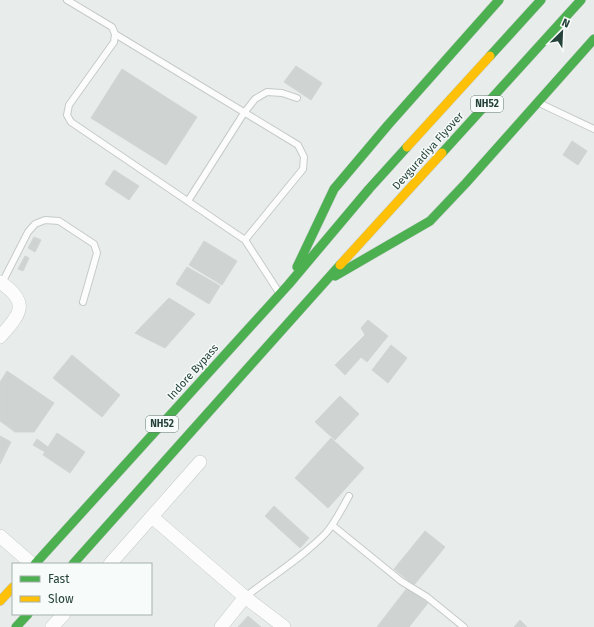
<svg xmlns="http://www.w3.org/2000/svg" width="594" height="627" font-family="'Fira Sans',sans-serif">
	<rect width="100%" height="100%" fill="#e8edeb"/>
	<path fill="#cfd4d2" stroke="#d1d6d4" d="M296,66L322,83L311,100L284,82Z
		M122,69L197,117L166,165L91,118Z
		M572,141L587,151L578,165L563,155Z
		M114,170L139,186L129,200L105,184Z
		M34,237L41,240L35,252L28,248Z
		M204,241L237,261L222,285L189,265Z
		M25,256L29,258L23,271L18,269Z
		M187,267L220,286L209,304L176,284Z
		M169,298L195,314L165,348L135,333Z
		M368,320L388,336L367,362L361,357L345,375L335,365L365,335L361,328Z
		M391,345L407,358L388,383L372,370Z
		M72,355L120,395L102,417L53,378Z
		M7,371L54,403L34,432H15L0,421V382Z
		M340,396L359,414L335,440L315,422Z
		M57,433L85,452L70,473L43,455L45,452L33,445L37,439L48,447Z
		M0,436L11,442L0,464Z
		M331,438L364,468L328,508L295,478Z
		M274,506L309,538L300,548L265,516Z
		M425,531L445,547L414,585L394,569Z
		M407,588L428,603L409,627H377Z
		M248,616L261,627H238Z
		M520,620L527,627H514Z"/>
	<g fill="none" stroke-linecap="round" stroke-linejoin="round">
		<defs>
			<path id="lane" d="M67,0L112,27L115,34L114,42L69,105L67,115L71,122L245,240L278,291
				M115,34L298,145L304,157L303,169L245,240
				M539,103L594,129
				M188,201L244,113L255,99L267,92L282,93L297,98
				M2,283L28,232L35,224L45,220L59,221L94,244L97,253L83,302
				M332,525L401,581L427,597L464,627
				M245,597C272,576 303,557 326,533C335,523 342,508 349,496"/>
			<path id="street" d="M0,282C31,303 20,314 0,337
				M152,517L245,597L284,627
				M0,536L32,564
				M110,564L200,462
				M52,627L64,614
				M221,627L245,597"/>
			<path id="fast" d="M490,56L541,0
				M442,153L581,0
				M297,267L334,189L388,125L499,0
				M335,276L430,221L466,183L594,39
				M35,564L289,284L369,189L407,147
				M73,564L340,265
				M16,627L28,614"/>
			<path id="slow" d="M407,147L490,56
				M340,265L442,153
				M0,601L13,587"/>
		</defs>
		<use href="#lane" stroke="#c5cac8" stroke-width="8"/>
		<use href="#street" stroke="#c5cac8" stroke-width="14"/>
		<use href="#fast" stroke="#c3cbc8" stroke-width="10"/>
		<use href="#slow" stroke="#c3cbc8" stroke-width="10"/>
		<use href="#lane" stroke="#fcfcfc" stroke-width="6"/>
		<use href="#street" stroke="#fcfcfc" stroke-width="13"/>
		<use href="#fast" stroke="#4caf50" stroke-width="9"/>
		<use href="#slow" stroke="#ffc107" stroke-width="9"/>
	</g>
	<g text-anchor="middle" dominant-baseline="central" stroke-width="3" stroke-linejoin="round" paint-order="stroke">
		<g fill="#f7fbf9" stroke="#637a73" stroke-width="1">
			<rect x="471" y="96" width="32" height="16" rx="3"/>
			<rect x="146" y="416" width="32" height="16" rx="3"/>
		</g>
		<g font-size="10" font-weight="bold" fill="#24423a">
			<text x="487" y="104">NH52</text>
			<text x="162" y="424">NH52</text>
		</g>
		<g font-size="11" fill="#24423a" stroke="#f7fbf9">
			<text transform="translate(428 151) rotate(-48)">Devguradiya Flyover</text>
			<text transform="translate(193 372) rotate(-48)">Indore Bypass</text>
		</g>
	</g>
	<rect x="12" y="563" width="140" height="52" fill="#f7fbf9" stroke="#a3b1ad"/>
	<rect x="20" y="576" width="20" height="6" fill="#4caf50" stroke="#a3b1ad"/>
	<text x="48" y="583" font-size="12" fill="#24423a">Fast</text>
	<rect x="20" y="596" width="20" height="6" fill="#ffc107" stroke="#a3b1ad"/>
	<text x="48" y="603" font-size="12" fill="#24423a">Slow</text>
	<g transform="translate(562 32) rotate(24)" stroke="#f7fbf9" stroke-width="3" paint-order="stroke">
	<path d="M0-3L7 15L0 10L-7 15Z" fill="#24423a"/>
	<text y="-6" font-size="11" font-weight="bold" text-anchor="middle" fill="#24423a">N</text>
	</g>
</svg>
